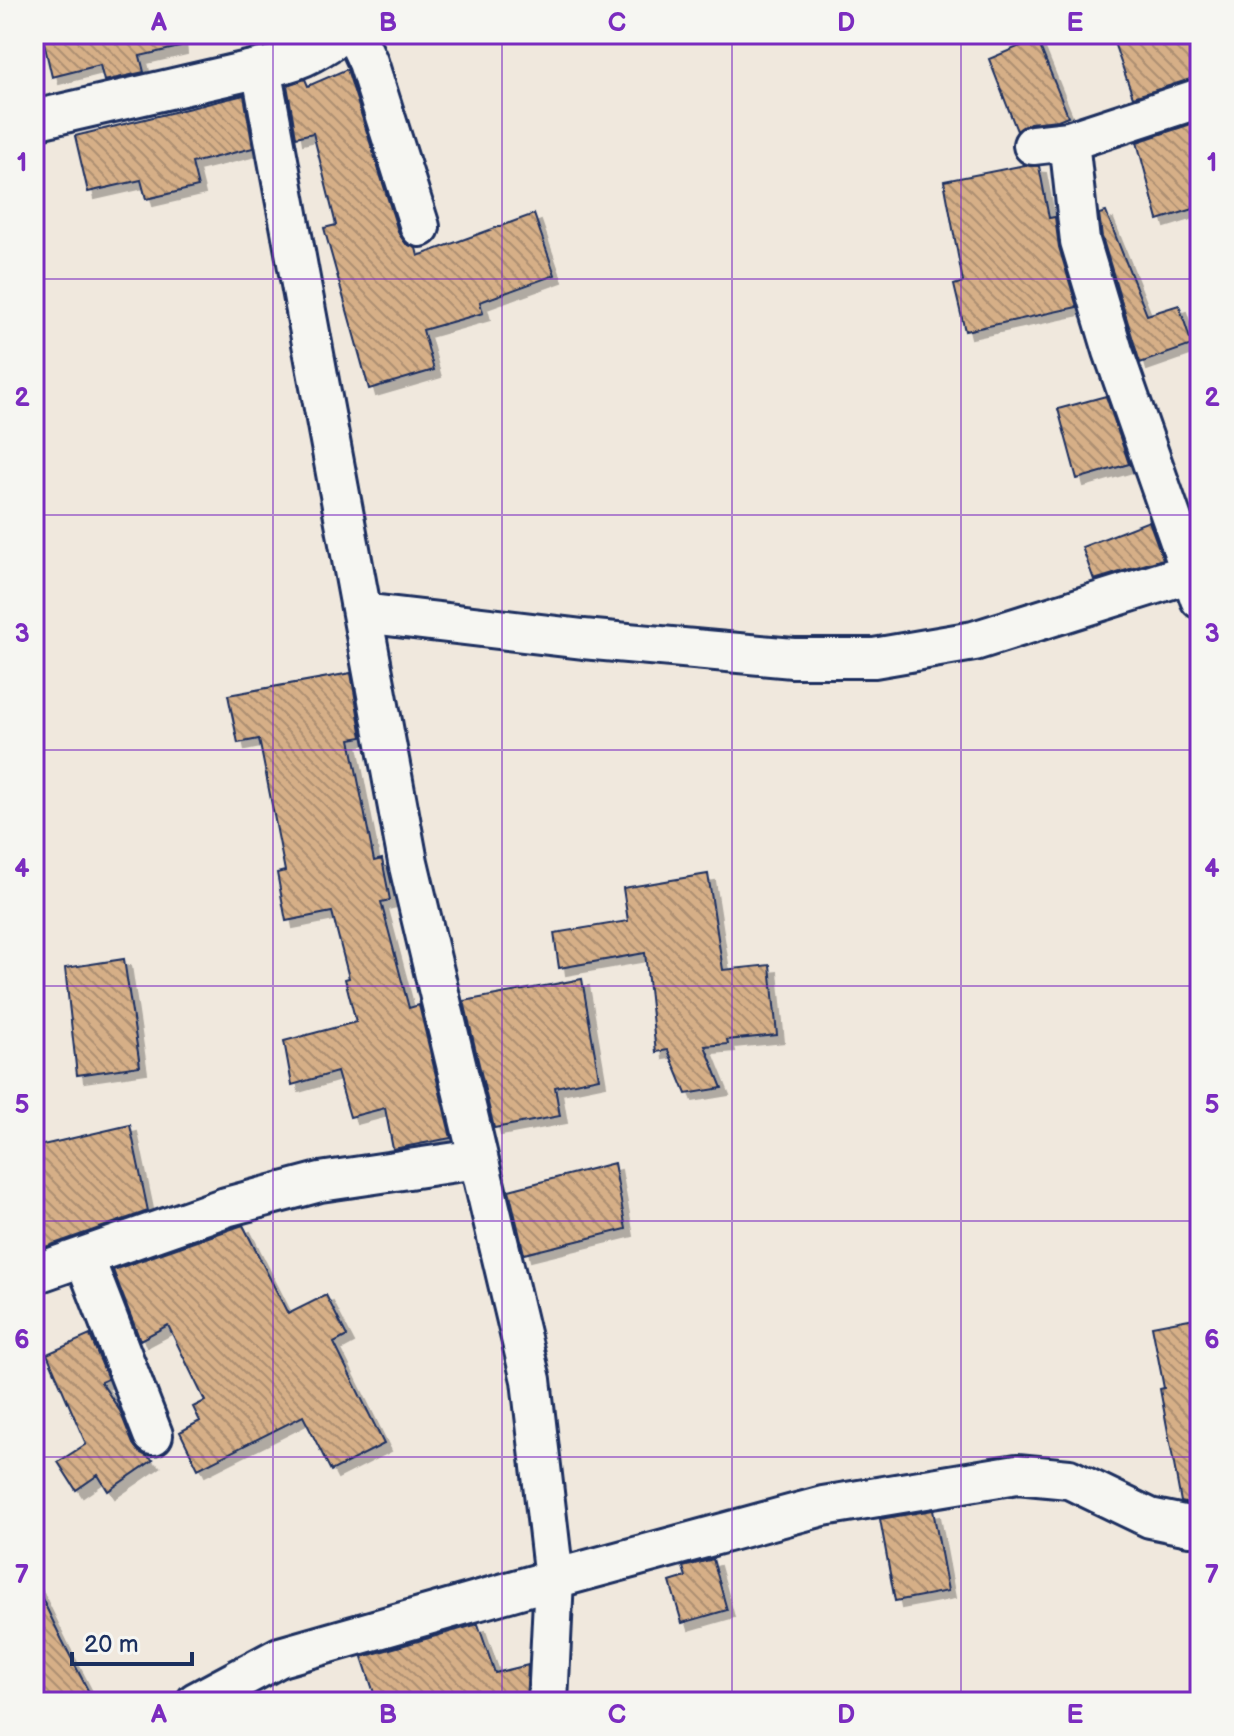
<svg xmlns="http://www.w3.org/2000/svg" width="1234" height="1736" font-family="'Balsamiq Sans',sans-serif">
	<defs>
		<pattern id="building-back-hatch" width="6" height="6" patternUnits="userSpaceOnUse" patternTransform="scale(2)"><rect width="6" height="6" fill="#d6af87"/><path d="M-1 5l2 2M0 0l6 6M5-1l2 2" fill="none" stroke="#ad8f72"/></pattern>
		<filter id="shadow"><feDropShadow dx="7" dy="7" stdDeviation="0" flood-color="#0004"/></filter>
	</defs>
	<rect width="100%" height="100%" fill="#f0e8dd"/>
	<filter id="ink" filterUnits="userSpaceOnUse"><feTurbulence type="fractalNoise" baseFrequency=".0125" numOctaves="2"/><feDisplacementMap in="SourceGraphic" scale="16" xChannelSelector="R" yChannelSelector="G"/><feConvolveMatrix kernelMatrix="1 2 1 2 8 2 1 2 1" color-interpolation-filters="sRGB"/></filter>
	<g filter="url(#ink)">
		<path fill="url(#building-back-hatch)" stroke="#1b2f5e" stroke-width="2" filter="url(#shadow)" d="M42,34H179L180,47L140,56L144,72L104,81L100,65L52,77Z
			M1111,34H1174L1178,47L1200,40V77L1133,97Z
			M1037,39L1068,116L1058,120L1030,123L1017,131L989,59Z
			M347,69L399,234L406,244L416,248L418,256L534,214L555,275L480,302L483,313L423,330L434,370L369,389L324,228L336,225L313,133L296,137L287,85L305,79L308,86Z
			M244,95L253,148L192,163L198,187L146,199L141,180L88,192L75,136Z
			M1200,121V207L1158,220L1137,142Z
			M1025,165L1039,166L1049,218L1055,217L1059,247L1077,307L965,331L954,285L963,282L944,181Z
			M1106,212L1147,315L1179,305L1192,345L1140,363L1102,237L1099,214Z
			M1106,396L1129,464L1077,479L1058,409Z
			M1149,521L1163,559L1094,580L1082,547Z
			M351,673L362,737L350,739L374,861L382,859L390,900L381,902L409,1008L419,1005L451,1138L393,1149L385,1108L350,1117L337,1072L292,1085L284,1041L356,1022L345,979L349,978L332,912L286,921L277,873L285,871L259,739L238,743L228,695Z
			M708,874L723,970L770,965L777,1035L727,1040L728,1044L705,1046L722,1088L686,1094L668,1050L656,1052L645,953L559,968L554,933L628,921L623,888Z
			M124,959L140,1066L77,1075L65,968Z
			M582,979L599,1078L555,1087L560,1116L494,1128L464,1001Z
			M130,1125L148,1211L34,1251V1147Z
			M614,1163L626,1229L524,1254L509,1190Z
			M243,1225L288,1314L326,1295L347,1336L334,1343L384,1444L331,1471L303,1416L198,1469L180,1432L200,1421L193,1407L205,1401L168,1325L140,1340L113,1270Z
			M1200,1317V1503L1190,1504L1181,1502L1160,1389L1164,1388L1152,1326Z
			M90,1335L108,1379L101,1382L120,1411L133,1444L139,1452L153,1460L108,1491L98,1475L76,1490L58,1462L86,1444L47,1354Z
			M933,1510L948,1591L895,1601L880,1519Z
			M713,1559L727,1610L682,1623L670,1582L686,1577L683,1567Z
			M34,1582L62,1640L94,1702H34Z
			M478,1624L495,1673L528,1665L526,1702H428V1695L407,1702H377L362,1657Z"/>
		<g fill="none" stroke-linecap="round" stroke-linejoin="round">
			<defs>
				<path id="minor" d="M355,34L368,62L420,227
					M261,68L408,862L531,1380L554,1579L548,1702
					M34,120L261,68C296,63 312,54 341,34
					M1069,141L1080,241L1113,351L1200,599
					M1033,145L1069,141L1200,98
					M362,613L583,639L793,658H874L974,641L1200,570
					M84,1257L153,1435
					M34,1274L226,1207L320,1182L477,1159
					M196,1702L280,1657L554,1579L823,1506L1017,1474L1069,1479L1150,1518L1189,1526L1200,1525"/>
			</defs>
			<use href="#minor" stroke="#1b2f5e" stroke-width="44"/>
			<use href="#minor" stroke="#f6f6f2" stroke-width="38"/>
		</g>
	</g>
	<path fill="none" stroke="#7b2cbf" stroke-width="2" stroke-opacity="0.55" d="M273,34V1702M502,34V1702M732,34V1702M961,34V1702M34,279H1200M34,515H1200M34,750H1200M34,986H1200M34,1221H1200M34,1457H1200"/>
	<rect width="1234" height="1736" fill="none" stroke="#f6f6f2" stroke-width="88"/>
	<path d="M72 1652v12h120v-12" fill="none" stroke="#1b2f5e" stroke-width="4"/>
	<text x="84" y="1652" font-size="24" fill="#1b2f5e" stroke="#f6f6f2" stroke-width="6" paint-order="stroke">20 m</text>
	<rect x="44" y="44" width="1146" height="1648" fill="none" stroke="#7b2cbf" stroke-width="3"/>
	<g font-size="26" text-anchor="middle" font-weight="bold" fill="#7b2cbf">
		<text x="159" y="31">A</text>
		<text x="388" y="31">B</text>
		<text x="617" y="31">C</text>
		<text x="846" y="31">D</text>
		<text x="1075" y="31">E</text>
		<text x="22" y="171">1</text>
		<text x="1212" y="171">1</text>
		<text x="22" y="406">2</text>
		<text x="1212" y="406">2</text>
		<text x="22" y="642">3</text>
		<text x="1212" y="642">3</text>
		<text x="22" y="877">4</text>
		<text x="1212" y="877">4</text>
		<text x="22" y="1113">5</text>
		<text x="1212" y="1113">5</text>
		<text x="22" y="1348">6</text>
		<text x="1212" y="1348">6</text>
		<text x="22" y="1583">7</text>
		<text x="1212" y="1583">7</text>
		<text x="159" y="1723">A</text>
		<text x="388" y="1723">B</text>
		<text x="617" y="1723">C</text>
		<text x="846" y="1723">D</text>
		<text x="1075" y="1723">E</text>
	</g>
</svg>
